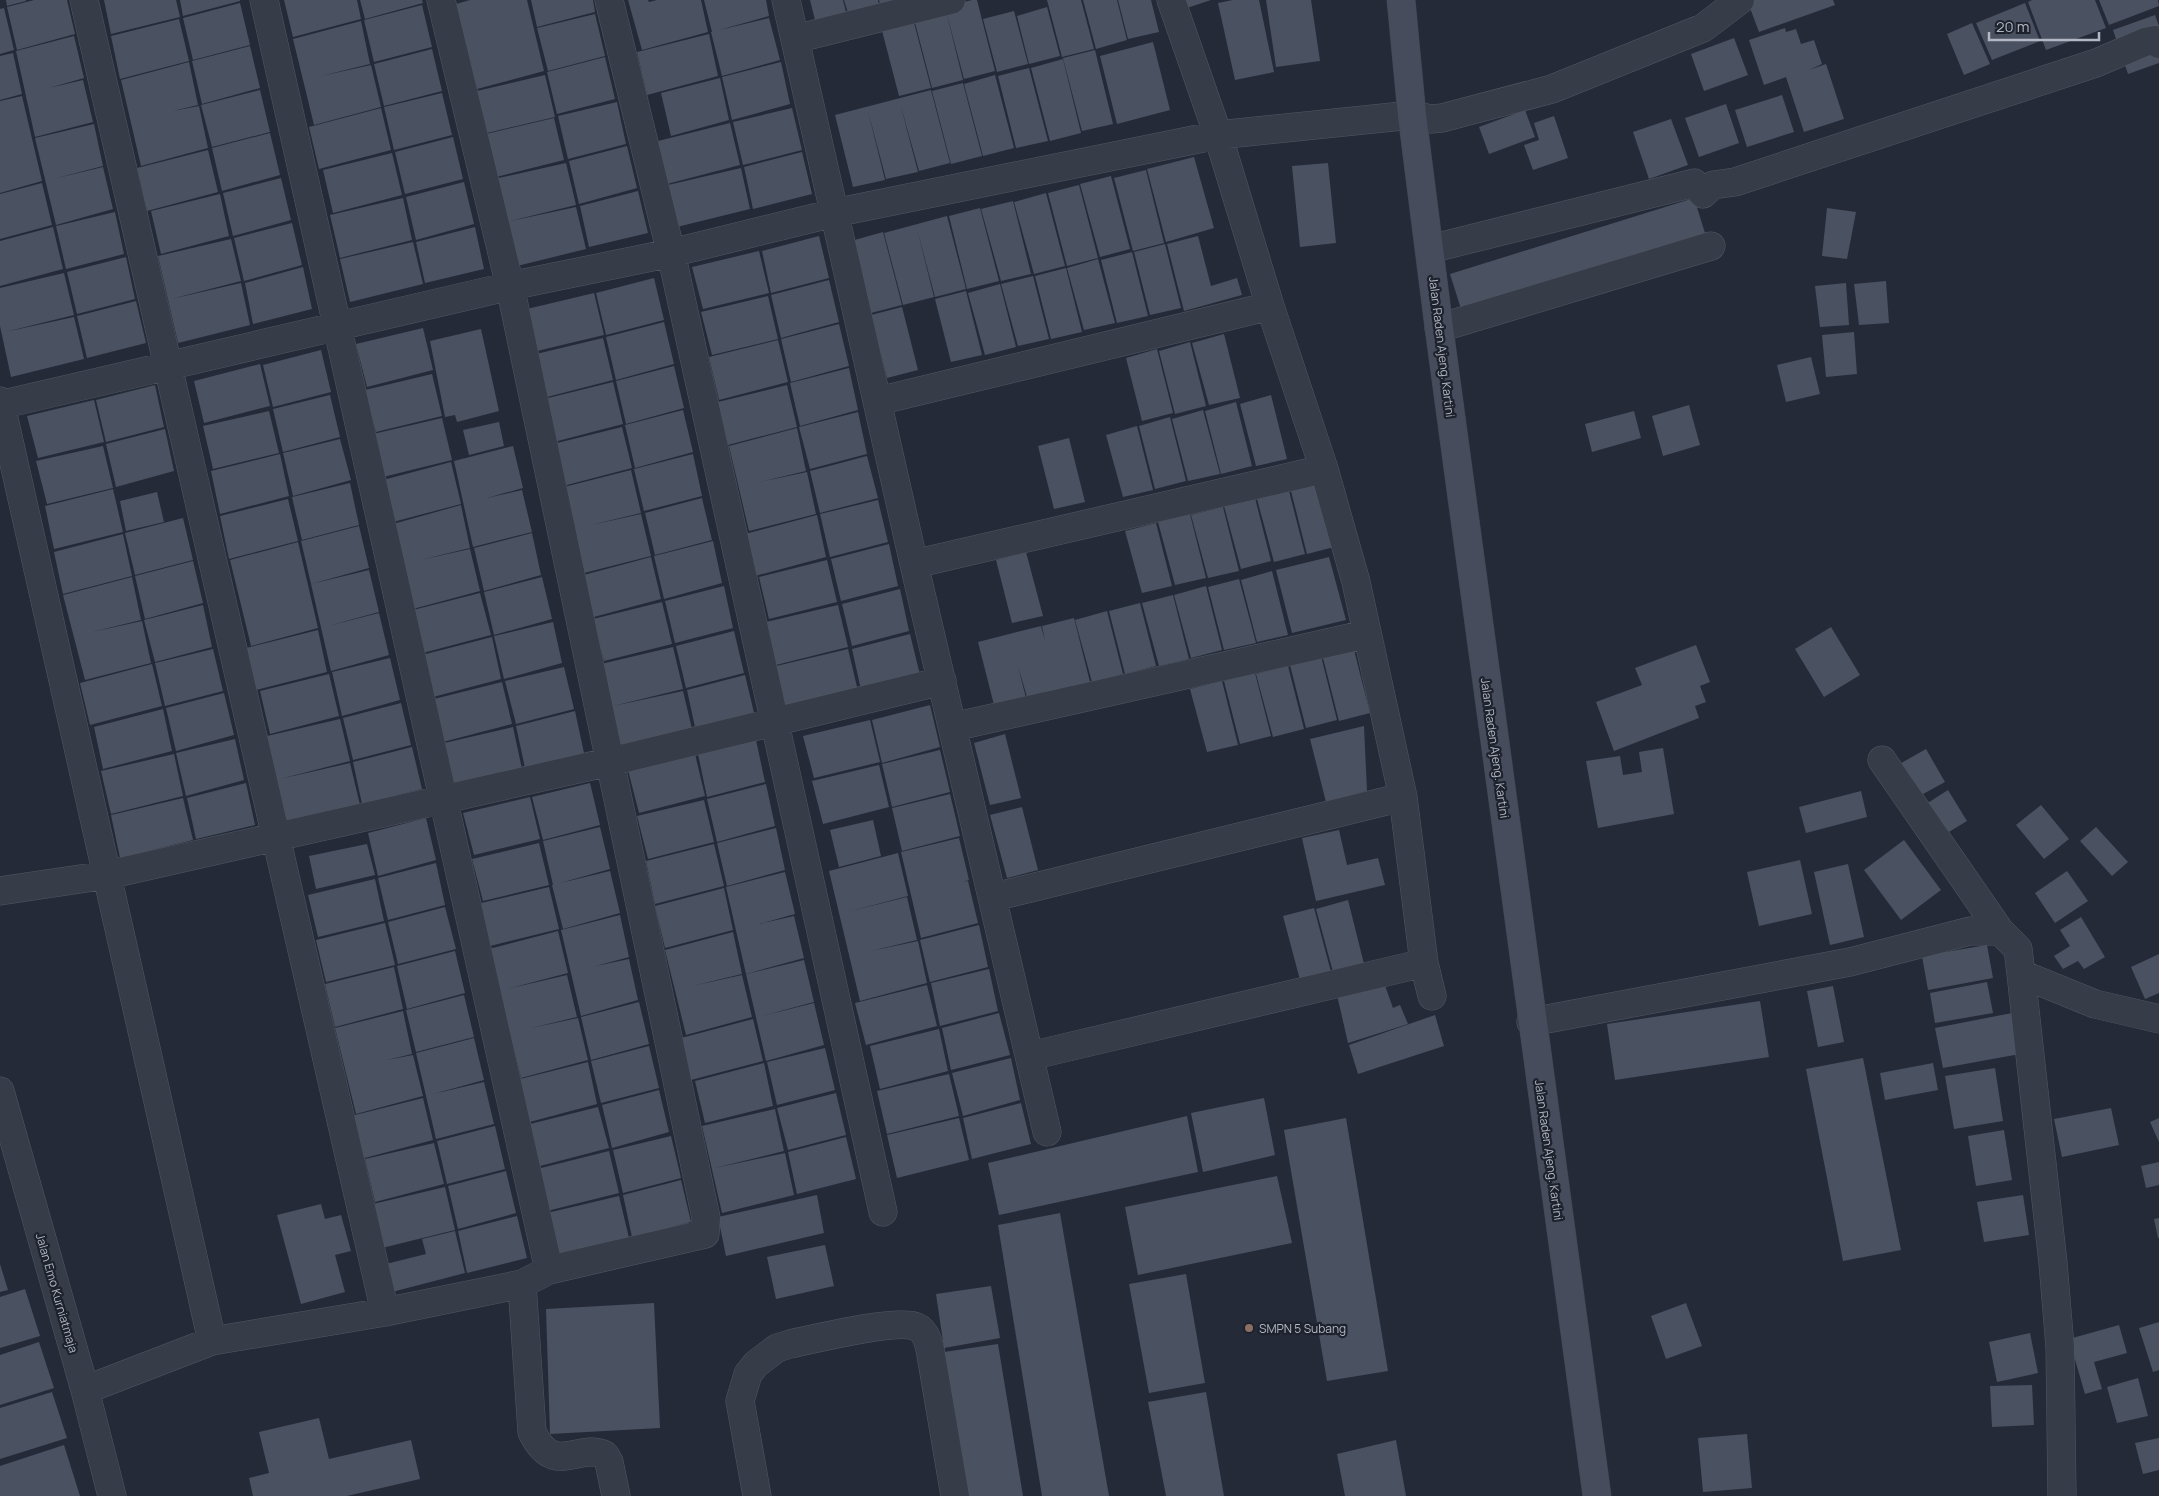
<svg xmlns="http://www.w3.org/2000/svg" width="2159" height="1496" font-family="Manrope,sans-serif">
	<rect width="100%" height="100%" fill="#242a38"/>
	<path fill="#4a5161" d="M6,0H26V1L7,6Z
		M34,0H67L75,34L17,50L7,7Z
		M104,0H176L180,17L111,34Z
		M180,0H240V1L183,16Z
		M284,0H357L361,19L293,37Z
		M360,0H422L423,3L365,19Z
		M470,0H527L544,71L477,89L456,4Z
		M531,0H593L595,12L537,27Z
		M628,0H648L649,2L657,0H701L708,32L642,50Z
		M704,0H766L769,16L712,32Z
		M810,0H843L847,16L816,24Z
		M844,0H878L880,8L849,16Z
		M879,0H909L881,8Z
		M972,0H977L995,71L964,79L946,11L963,80L932,88L913,15Z
		M1047,0H1081L1094,49L1062,57Z
		M1083,0H1117L1127,40L1096,49Z
		M1118,0H1151L1159,32L1128,39Z
		M1185,0H1211L1187,8Z
		M1233,0H1259L1274,72L1235,80L1218,3Z
		M1266,0H1311L1320,61L1276,67Z
		M1747,0H1833L1835,5L1759,32Z
		M2032,0H2095L2106,28L2046,50L2028,2Z
		M2099,0H2158L2159,6L2109,25Z
		M240,3L250,45L193,60L183,18Z
		M2025,3L2040,41L1992,60L1976,23Z
		M422,5L432,47L374,62L364,20Z
		M1047,7L1060,56L1029,64L1017,16Z
		M4,8L14,50L0,54V9Z
		M1014,11L1028,64L997,72L983,19Z
		M595,14L605,56L548,71L537,28Z
		M912,15L931,88L899,96L880,23Z
		M2155,15L2159,26V63L2128,74L2113,30Z
		M769,18L780,60L722,76L711,32Z
		M179,19L189,61L120,79L111,36Z
		M361,21L370,64L321,76L371,65L381,107L314,125L293,39Z
		M1972,23L1990,64L1964,75L1947,34Z
		M1785,28L1786,32L1796,29L1801,44L1814,40L1822,64L1809,70L1826,64L1844,119L1804,132L1786,77L1764,85L1749,40Z
		M709,34L718,76L647,95L637,52Z
		M74,36L84,78L49,88L83,80L93,122L35,137L16,51Z
		M1734,38L1748,75L1704,91L1691,54Z
		M1153,42L1170,110L1117,124L1100,56Z
		M250,46L260,88L202,104L192,61Z
		M432,49L442,91L384,106L374,64Z
		M1095,50L1113,124L1082,131L1063,58Z
		M13,53L22,94L0,100V56Z
		M605,57L615,99L557,114L547,72Z
		M1063,59L1081,133L1050,141L1031,68Z
		M189,62L198,105L173,111L199,106L208,148L141,166L121,80Z
		M781,62L790,104L732,120L722,77Z
		M1029,68L1048,141L1016,148L998,76Z
		M545,75L555,117L487,133L477,91Z
		M995,75L1014,148L983,156L964,84Z
		M720,78L729,120L671,136L661,93Z
		M963,83L982,156L951,164L932,91Z
		M260,90L270,132L212,147L201,105Z
		M931,90L950,163L919,171L900,103L918,172L886,179L868,111L885,180L853,187L835,115Z
		M442,93L452,135L394,150L384,107Z
		M1782,95L1794,132L1747,147L1735,110Z
		M22,96L42,181L0,193V101Z
		M617,102L626,144L568,159L558,116Z
		M1726,104L1739,143L1699,157L1685,118Z
		M381,108L391,150L319,169L309,127Z
		M792,108L802,150L743,165L733,122Z
		M1525,110L1535,137L1489,154L1479,127Z
		M1554,116L1568,158L1533,170L1524,145L1539,140L1534,123Z
		M554,118L564,160L496,177L486,134Z
		M1671,119L1688,165L1649,179L1633,132Z
		M730,123L740,165L667,184L658,141Z
		M94,124L103,166L53,179L103,167L113,209L56,225L35,138Z
		M270,133L280,175L222,191L212,148Z
		M453,137L463,179L405,194L395,152Z
		M627,146L637,188L579,204L569,161Z
		M208,150L218,192L147,211L137,168Z
		M802,152L812,194L753,209L744,167Z
		M392,153L402,195L333,213L323,170Z
		M1194,157L1214,228L1166,242L1147,169Z
		M566,163L576,205L506,222L576,207L586,249L513,267L494,179Z
		M1328,163L1336,243L1300,247L1292,166Z
		M741,168L750,209L677,227L668,185Z
		M1146,170L1164,243L1133,251L1114,178Z
		M1111,176L1130,249L1100,257L1080,184Z
		M281,178L291,220L233,236L223,193Z
		M464,182L474,224L416,240L406,197Z
		M42,183L52,225L0,239V194Z
		M1079,185L1098,258L1067,266L1048,193Z
		M638,191L648,233L589,247L580,206Z
		M1046,193L1065,266L1034,274L1014,202Z
		M220,194L229,236L161,254L151,211Z
		M403,198L412,240L340,258L330,215Z
		M1694,198L1705,233L1461,309L1450,274Z
		M1013,201L1031,274L1001,281L981,209Z
		M980,208L999,281L967,289L949,216Z
		M1827,208L1856,212L1847,259L1822,256Z
		M115,212L124,254L66,269L56,226Z
		M947,216L966,289L935,297L917,229L934,297L903,305L884,233Z
		M292,223L302,265L244,281L234,238Z
		M53,227L63,269L0,286V241Z
		M475,227L484,269L425,283L416,242Z
		M883,232L902,305L871,313L851,241Z
		M819,236L829,278L771,293L762,251Z
		M1198,236L1211,286L1237,278L1242,295L1184,311L1167,244Z
		M231,239L241,281L171,299L241,283L250,325L178,343L158,256Z
		M413,242L423,284L350,302L340,259Z
		M1165,244L1181,308L1150,315L1134,252Z
		M759,251L769,293L703,309L692,267Z
		M1132,252L1148,316L1117,323L1101,260Z
		M126,257L135,299L77,314L67,272Z
		M1098,259L1115,323L1084,330L1067,268Z
		M303,267L312,309L253,324L245,283Z
		M1066,268L1082,332L1051,339L1035,276Z
		M64,273L74,315L5,332L74,317L84,359L11,377L0,326V288Z
		M1033,276L1049,339L1018,346L1001,284Z
		M654,278L664,320L606,335L596,293Z
		M829,280L839,322L781,338L771,295Z
		M1886,281L1889,323L1859,325L1854,284Z
		M1846,283L1849,325L1820,327L1815,286Z
		M1000,284L1016,347L985,355L968,293Z
		M966,291L982,355L951,362L935,299Z
		M594,293L604,335L537,351L527,309Z
		M768,296L778,339L712,355L701,312Z
		M136,301L146,343L87,358L77,316Z
		M902,307L918,370L887,378L871,315Z
		M664,322L674,364L616,380L606,337Z
		M839,324L849,366L791,382L781,339Z
		M423,328L433,370L367,387L356,344Z
		M481,329L499,411L457,422L455,415L445,417L430,341Z
		M1854,332L1857,374L1826,377L1822,335Z
		M1224,334L1240,398L1209,405L1192,343Z
		M603,338L613,380L547,397L536,354Z
		M778,340L788,382L719,400L709,357Z
		M1190,342L1206,406L1175,414L1159,351Z
		M1157,349L1173,413L1142,421L1126,358Z
		M321,350L331,392L273,407L263,365Z
		M1811,357L1820,394L1786,402L1777,365Z
		M260,364L270,406L204,423L194,381Z
		M674,366L684,408L626,424L616,381Z
		M849,368L858,410L800,426L790,383Z
		M432,374L442,416L376,432L365,390Z
		M613,382L623,424L554,442L544,399Z
		M155,385L164,427L106,442L96,400Z
		M787,385L797,427L728,445L718,402Z
		M330,395L340,437L283,452L273,409Z
		M1271,395L1287,459L1256,466L1240,404Z
		M94,400L104,442L38,458L27,416Z
		M1236,402L1252,466L1221,474L1205,411Z
		M1689,405L1700,445L1663,456L1652,416Z
		M683,410L693,452L635,468L625,425Z
		M1203,410L1220,474L1188,481L1172,419Z
		M269,411L279,453L213,469L203,426Z
		M1634,411L1641,438L1592,452L1585,424Z
		M858,412L867,454L810,469L799,427Z
		M1170,417L1186,481L1155,489L1139,426Z
		M442,418L452,460L383,477L373,434Z
		M499,422L504,446L469,455L463,430Z
		M1137,426L1153,490L1123,497L1106,435Z
		M622,427L632,468L563,486L553,444Z
		M797,428L806,471L760,482L807,472L816,514L749,531L729,446Z
		M165,429L174,471L116,487L106,444Z
		M1069,438L1085,502L1054,509L1038,446Z
		M340,439L351,480L293,496L283,453Z
		M103,446L113,488L47,504L36,461Z
		M513,446L523,488L487,498L522,490L532,532L473,547L454,461Z
		M280,454L289,496L220,514L211,471Z
		M693,454L702,496L644,511L634,469Z
		M867,456L878,498L820,513L810,471Z
		M451,462L461,504L393,522L383,480Z
		M631,470L641,513L591,525L641,514L651,556L584,573L564,487Z
		M1322,482L1338,546L1307,554L1291,491Z
		M350,483L359,525L302,540L292,497Z
		M113,489L123,532L54,549L45,506Z
		M1289,491L1305,554L1274,562L1257,499Z
		M157,492L164,522L126,531L120,501Z
		M702,498L712,540L655,555L645,513Z
		M1255,498L1271,561L1241,569L1224,506Z
		M288,499L298,541L229,559L220,516Z
		M878,500L888,542L830,557L820,514Z
		M461,505L470,548L420,560L470,549L480,591L413,609L393,524Z
		M1223,507L1239,571L1208,578L1191,515Z
		M1190,514L1206,578L1175,585L1158,522Z
		M817,515L826,557L755,576L745,534Z
		M183,518L193,560L135,575L125,533Z
		M1156,523L1172,586L1142,593L1125,531Z
		M359,526L369,568L311,584L301,541Z
		M532,533L541,575L484,591L474,548Z
		M123,534L132,576L63,594L54,552Z
		M713,541L722,583L664,599L654,556Z
		M298,542L318,628L251,646L230,560Z
		M889,544L898,586L841,601L831,559Z
		M1026,552L1043,616L1012,623L996,560Z
		M651,557L661,599L590,618L580,576Z
		M1329,557L1346,620L1292,633L1276,570Z
		M827,560L837,602L769,619L759,577Z
		M193,561L203,603L145,619L135,576Z
		M369,570L379,612L328,626L379,613L389,655L331,671L311,584Z
		M1272,571L1288,635L1257,642L1241,580Z
		M132,577L141,620L92,632L142,621L151,663L85,680L63,595Z
		M542,577L552,619L494,635L484,592Z
		M1239,579L1256,643L1224,650L1208,587Z
		M724,586L733,628L675,643L665,601Z
		M1206,586L1222,650L1191,658L1174,595Z
		M900,589L909,631L852,646L842,604Z
		M480,593L491,635L419,654L409,611Z
		M1173,595L1189,659L1159,666L1142,603Z
		M662,602L672,644L604,661L593,619Z
		M1140,603L1156,666L1125,674L1109,611Z
		M203,605L212,647L155,662L144,620Z
		M838,605L848,647L776,665L766,622Z
		M1107,611L1123,674L1092,682L1075,620Z
		M1074,618L1090,682L1027,697L1018,666L1026,698L994,705L978,642L1041,626L1045,641L1042,626Z
		M553,622L562,663L504,679L494,636Z
		M1831,627L1860,675L1824,697L1795,649Z
		M318,630L327,672L256,690L246,648Z
		M734,631L744,673L686,688L676,646Z
		M910,634L920,675L861,690L852,649Z
		M492,637L501,679L433,697L422,655Z
		M1696,645L1710,682L1700,686L1706,702L1695,706L1699,718L1614,751L1596,702L1642,685L1635,668Z
		M673,647L683,689L613,706L683,691L693,733L620,751L601,664Z
		M213,649L223,691L165,706L155,663Z
		M848,649L858,691L786,709L776,666Z
		M1354,650L1370,713L1339,721L1323,658Z
		M1321,656L1337,720L1306,728L1290,665Z
		M390,658L400,700L342,716L332,672Z
		M152,664L162,706L90,725L80,683Z
		M1288,666L1304,729L1273,737L1256,674Z
		M564,667L574,709L516,724L505,681Z
		M1255,673L1271,736L1240,744L1224,681Z
		M329,674L339,716L270,734L260,691Z
		M745,675L755,717L696,732L687,690Z
		M1222,681L1238,745L1207,752L1190,689Z
		M502,682L512,724L439,743L430,700Z
		M224,693L234,735L176,751L166,708Z
		M401,703L411,745L353,760L343,718Z
		M930,705L940,747L882,763L872,720Z
		M163,709L172,751L103,769L94,727Z
		M575,711L584,753L525,768L516,726Z
		M340,719L350,761L280,779L350,763L360,805L287,823L267,736Z
		M870,720L880,762L814,778L803,736Z
		M1364,726L1367,791L1326,802L1310,739Z
		M513,727L522,769L450,787L440,744Z
		M1005,734L1021,798L990,805L974,743Z
		M235,739L244,780L186,796L176,753Z
		M756,740L765,782L707,797L698,754Z
		M412,747L422,789L362,804L353,762Z
		M1663,748L1674,814L1598,828L1586,761L1620,756L1623,775L1642,772L1639,752Z
		M1926,749L1945,782L1914,799L1896,766Z
		M940,750L950,792L892,807L882,764Z
		M174,754L183,796L111,814L101,771Z
		M695,754L705,796L639,813L628,770Z
		M879,765L889,807L823,824L812,781Z
		M246,783L255,825L196,839L187,798Z
		M590,783L600,825L543,840L532,797Z
		M766,784L775,826L717,842L707,799Z
		M1948,790L1967,821L1939,838L1920,808Z
		M1861,791L1867,817L1806,833L1799,807Z
		M950,794L960,836L902,851L892,808Z
		M530,797L540,839L474,855L463,813Z
		M183,798L193,840L120,858L111,815Z
		M704,800L714,842L648,859L637,816Z
		M2041,805L2069,839L2044,859L2016,825Z
		M1022,807L1038,870L1007,878L990,815Z
		M426,818L436,860L378,876L368,833Z
		M873,820L881,856L839,867L830,830Z
		M600,827L610,869L553,885L543,841Z
		M2096,827L2128,862L2112,876L2080,841Z
		M776,828L785,870L727,886L717,843Z
		M1339,830L1347,865L1378,858L1385,885L1316,901L1302,838Z
		M959,838L969,880L963,882L968,881L978,923L921,938L901,852Z
		M1904,840L1941,890L1901,920L1864,870Z
		M539,843L549,885L483,901L472,859Z
		M367,844L375,875L316,889L309,856Z
		M714,844L724,886L655,904L646,861Z
		M898,853L908,896L847,912L907,897L917,940L871,951L918,941L927,983L860,1001L829,871Z
		M1800,860L1812,914L1759,926L1747,872Z
		M436,863L445,905L388,920L378,878Z
		M1848,864L1864,937L1830,945L1814,872Z
		M610,871L620,913L563,929L552,885Z
		M2067,871L2088,901L2055,923L2035,893Z
		M785,872L795,914L759,924L794,916L804,958L746,974L726,887Z
		M375,879L384,921L318,937L308,895Z
		M549,887L559,929L490,946L481,903Z
		M724,888L733,930L665,948L655,906Z
		M1348,900L1364,964L1333,972L1316,909Z
		M445,907L456,949L398,964L388,922Z
		M1314,908L1331,972L1300,980L1283,916Z
		M620,915L629,957L596,966L629,959L638,1000L581,1016L561,930Z
		M2081,917L2105,957L2084,969L2078,961L2063,969L2054,956L2070,946L2060,930Z
		M385,923L395,965L326,982L316,940Z
		M979,925L988,967L930,982L920,940Z
		M558,931L568,973L507,989L567,975L577,1017L531,1028L578,1018L588,1060L521,1078L489,949Z
		M733,932L742,974L692,986L742,975L752,1017L686,1035L665,950Z
		M1987,945L1993,978L1928,990L1922,956Z
		M455,951L465,993L407,1009L397,966Z
		M2159,954V993L2145,999L2131,967Z
		M804,960L814,1002L758,1017L814,1003L824,1045L766,1061L746,974Z
		M394,967L403,1009L335,1027L325,984Z
		M989,969L998,1011L940,1026L931,983Z
		M1383,980L1393,1008L1400,1005L1408,1024L1348,1043L1337,995Z
		M1987,982L1993,1013L1935,1023L1930,993Z
		M927,985L937,1026L866,1045L855,1003Z
		M1833,986L1844,1042L1818,1047L1807,991Z
		M464,995L474,1037L416,1052L406,1010Z
		M1760,1001L1769,1057L1615,1080L1607,1024Z
		M639,1002L649,1044L591,1060L581,1017Z
		M403,1011L412,1054L387,1060L413,1055L423,1096L356,1114L335,1028Z
		M999,1013L1010,1055L951,1070L942,1028Z
		M2012,1013L2020,1054L1943,1068L1935,1028Z
		M1435,1015L1444,1046L1358,1074L1349,1045Z
		M753,1019L763,1061L691,1080L681,1038Z
		M939,1029L948,1071L880,1089L870,1046Z
		M474,1038L484,1080L433,1094L484,1082L494,1124L436,1139L416,1053Z
		M649,1046L659,1088L601,1103L591,1061Z
		M825,1048L835,1090L777,1105L767,1062Z
		M1011,1058L1020,1100L963,1116L952,1073Z
		M1863,1058L1901,1250L1843,1261L1806,1069Z
		M588,1062L597,1104L526,1123L516,1080Z
		M764,1063L773,1106L705,1123L695,1081Z
		M1933,1063L1938,1090L1885,1100L1880,1073Z
		M1995,1068L2003,1121L1954,1129L1945,1076Z
		M949,1074L959,1116L887,1134L877,1091Z
		M659,1090L669,1132L612,1148L602,1105Z
		M836,1093L846,1135L788,1150L777,1108Z
		M423,1098L433,1140L361,1159L351,1116Z
		M1264,1098L1275,1155L1203,1172L1191,1113Z
		M1021,1103L1031,1144L972,1159L963,1118Z
		M598,1107L609,1148L540,1166L530,1124Z
		M2111,1108L2119,1145L2062,1157L2054,1119Z
		M775,1109L784,1151L715,1168L785,1153L794,1195L722,1213L702,1126Z
		M1187,1116L1198,1172L999,1215L988,1163Z
		M959,1118L969,1160L897,1178L887,1135Z
		M1346,1118L1388,1371L1327,1381L1284,1130Z
		M2159,1118V1142L2150,1122Z
		M495,1126L505,1169L447,1184L437,1141Z
		M2004,1130L2012,1180L1976,1186L1968,1136Z
		M671,1136L681,1178L623,1193L613,1150Z
		M846,1137L856,1179L797,1194L788,1152Z
		M434,1143L444,1184L375,1202L365,1159Z
		M609,1151L619,1193L547,1211L537,1169Z
		M2159,1162V1185L2146,1188L2141,1166Z
		M506,1171L516,1213L458,1229L448,1186Z
		M1277,1176L1292,1243L1138,1275L1125,1207Z
		M681,1180L691,1222L632,1237L623,1195Z
		M445,1187L455,1230L382,1248L373,1204Z
		M817,1195L824,1233L726,1256L718,1217Z
		M2023,1195L2029,1235L1984,1242L1977,1202Z
		M619,1196L629,1238L557,1256L547,1213Z
		M321,1204L325,1219L341,1215L351,1251L335,1255L345,1292L301,1304L277,1215Z
		M1060,1213L1109,1496H1042L998,1225Z
		M517,1216L527,1258L467,1273L458,1231Z
		M2159,1218V1238H2158L2154,1219Z
		M455,1231L465,1273L392,1292L386,1264L426,1254L422,1239Z
		M825,1245L834,1286L776,1299L767,1257Z
		M0,1264L8,1290L0,1292Z
		M1186,1274L1205,1383L1149,1393L1129,1284Z
		M991,1286L1000,1338L944,1348L936,1294Z
		M25,1289L40,1336L0,1348V1297Z
		M654,1303L660,1428L550,1434L546,1309Z
		M1686,1303L1702,1346L1666,1359L1651,1316Z
		M2159,1322V1370L2153,1372L2139,1328Z
		M2119,1325L2127,1353L2094,1362L2102,1389L2085,1394L2069,1339Z
		M2030,1333L2038,1373L1997,1382L1989,1342Z
		M39,1342L54,1388L0,1405V1355Z
		M998,1344L1023,1496H967L944,1352Z
		M2138,1378L2148,1416L2117,1423L2107,1387Z
		M2032,1385L2034,1425L1992,1427L1990,1386Z
		M52,1392L67,1438L0,1459V1408Z
		M1206,1392L1224,1496H1166L1148,1402Z
		M319,1418L329,1459L411,1440L420,1479L347,1496H253L249,1478L269,1473L259,1432Z
		M1747,1434L1752,1488L1703,1492L1698,1438Z
		M2159,1438V1470L2143,1474L2135,1443Z
		M1396,1440L1406,1496H1345L1337,1454Z
		M64,1445L80,1496H0V1466Z"/>
	<g fill="none" stroke-linecap="round" stroke-linejoin="round">
		<defs>
			<path id="street" d="M84,0L385,1312
				M264,0L549,1270
				M609,0L671,253L883,1212
				M786,0L914,564L1047,1132
				M1171,0L1218,135L1270,306L1324,469L1356,582L1403,797L1424,963L1432,996
				M795,39L951,0
				M1430,249L1694,183L1703,194L1713,185L1735,182L2096,63L2145,42L2155,40L2159,44
				M1439,328L1711,246
				M0,401L212,1341
				M878,401L1270,306
				M0,405L510,286L671,253L834,213L1218,135L1412,115L1431,119L1442,118L1552,89L1703,28L1740,0
				M914,564L1324,469
				M953,727L1367,634
				M1882,760L2000,931
				M0,891L107,875L609,762L942,681
				M994,897L1403,797
				M2021,974L2053,1263L2060,1347L2062,1496
				M1531,1022L1850,962L1970,931H2000L2018,949L2021,974L2095,1004L2159,1019
				M1030,1056L1424,963
				M0,1091L85,1390L112,1496
				M522,1284L532,1432C554,1478 579,1442 605,1455L609,1462L616,1496
				M85,1390L212,1341L385,1312L522,1284L549,1270L705,1234L706,1218L510,286L441,0
				M757,1496L740,1401L748,1374L756,1364L777,1348L790,1344C814,1339 898,1318 917,1327C925,1331 928,1341 930,1349L955,1496"/>
			<path id="secondary" d="M1401,0L1412,115L1439,328L1597,1496"/>
		</defs>
		<use href="#street" stroke="#525763" stroke-width="29"/>
		<use href="#secondary" stroke="#404651" stroke-width="29"/>
		<use href="#street" stroke="#373d48" stroke-width="28"/>
		<use href="#secondary" stroke="#464c5b" stroke-width="28"/>
	</g>
	<circle fill="#8d6e63" stroke="#1d222d" stroke-width="2" cx="1249" cy="1328" r="5"/>
	<g text-anchor="middle" dominant-baseline="central" stroke-width="4.5" stroke-linejoin="round" paint-order="stroke">
		<g font-size="12" fill="#b2b7c4" stroke="#1d222d">
			<text transform="translate(1442 347) rotate(83)">Jalan Raden Ajeng. Kartini</text>
			<text transform="translate(1495 748) rotate(82)">Jalan Raden Ajeng. Kartini</text>
			<text transform="translate(1549 1150) rotate(82)">Jalan Raden Ajeng. Kartini</text>
			<text transform="translate(57 1293) rotate(74)">Jalan Emo Kurniatmaja</text>
		</g>
		<g font-size="12" fill="#b2b7c4" stroke="#1d222d" text-anchor="start">
			<text x="1259" y="1328">SMPN 5 Subang</text>
		</g>
	</g>
	<path d="M1989 32v8h110v-8" fill="none" stroke="#b2b7c4" stroke-width="2.5"/>
	<text x="1996" y="32" font-size="15" fill="#b2b7c4" stroke="#1d222d" stroke-width="4" paint-order="stroke">20 m</text>
</svg>
